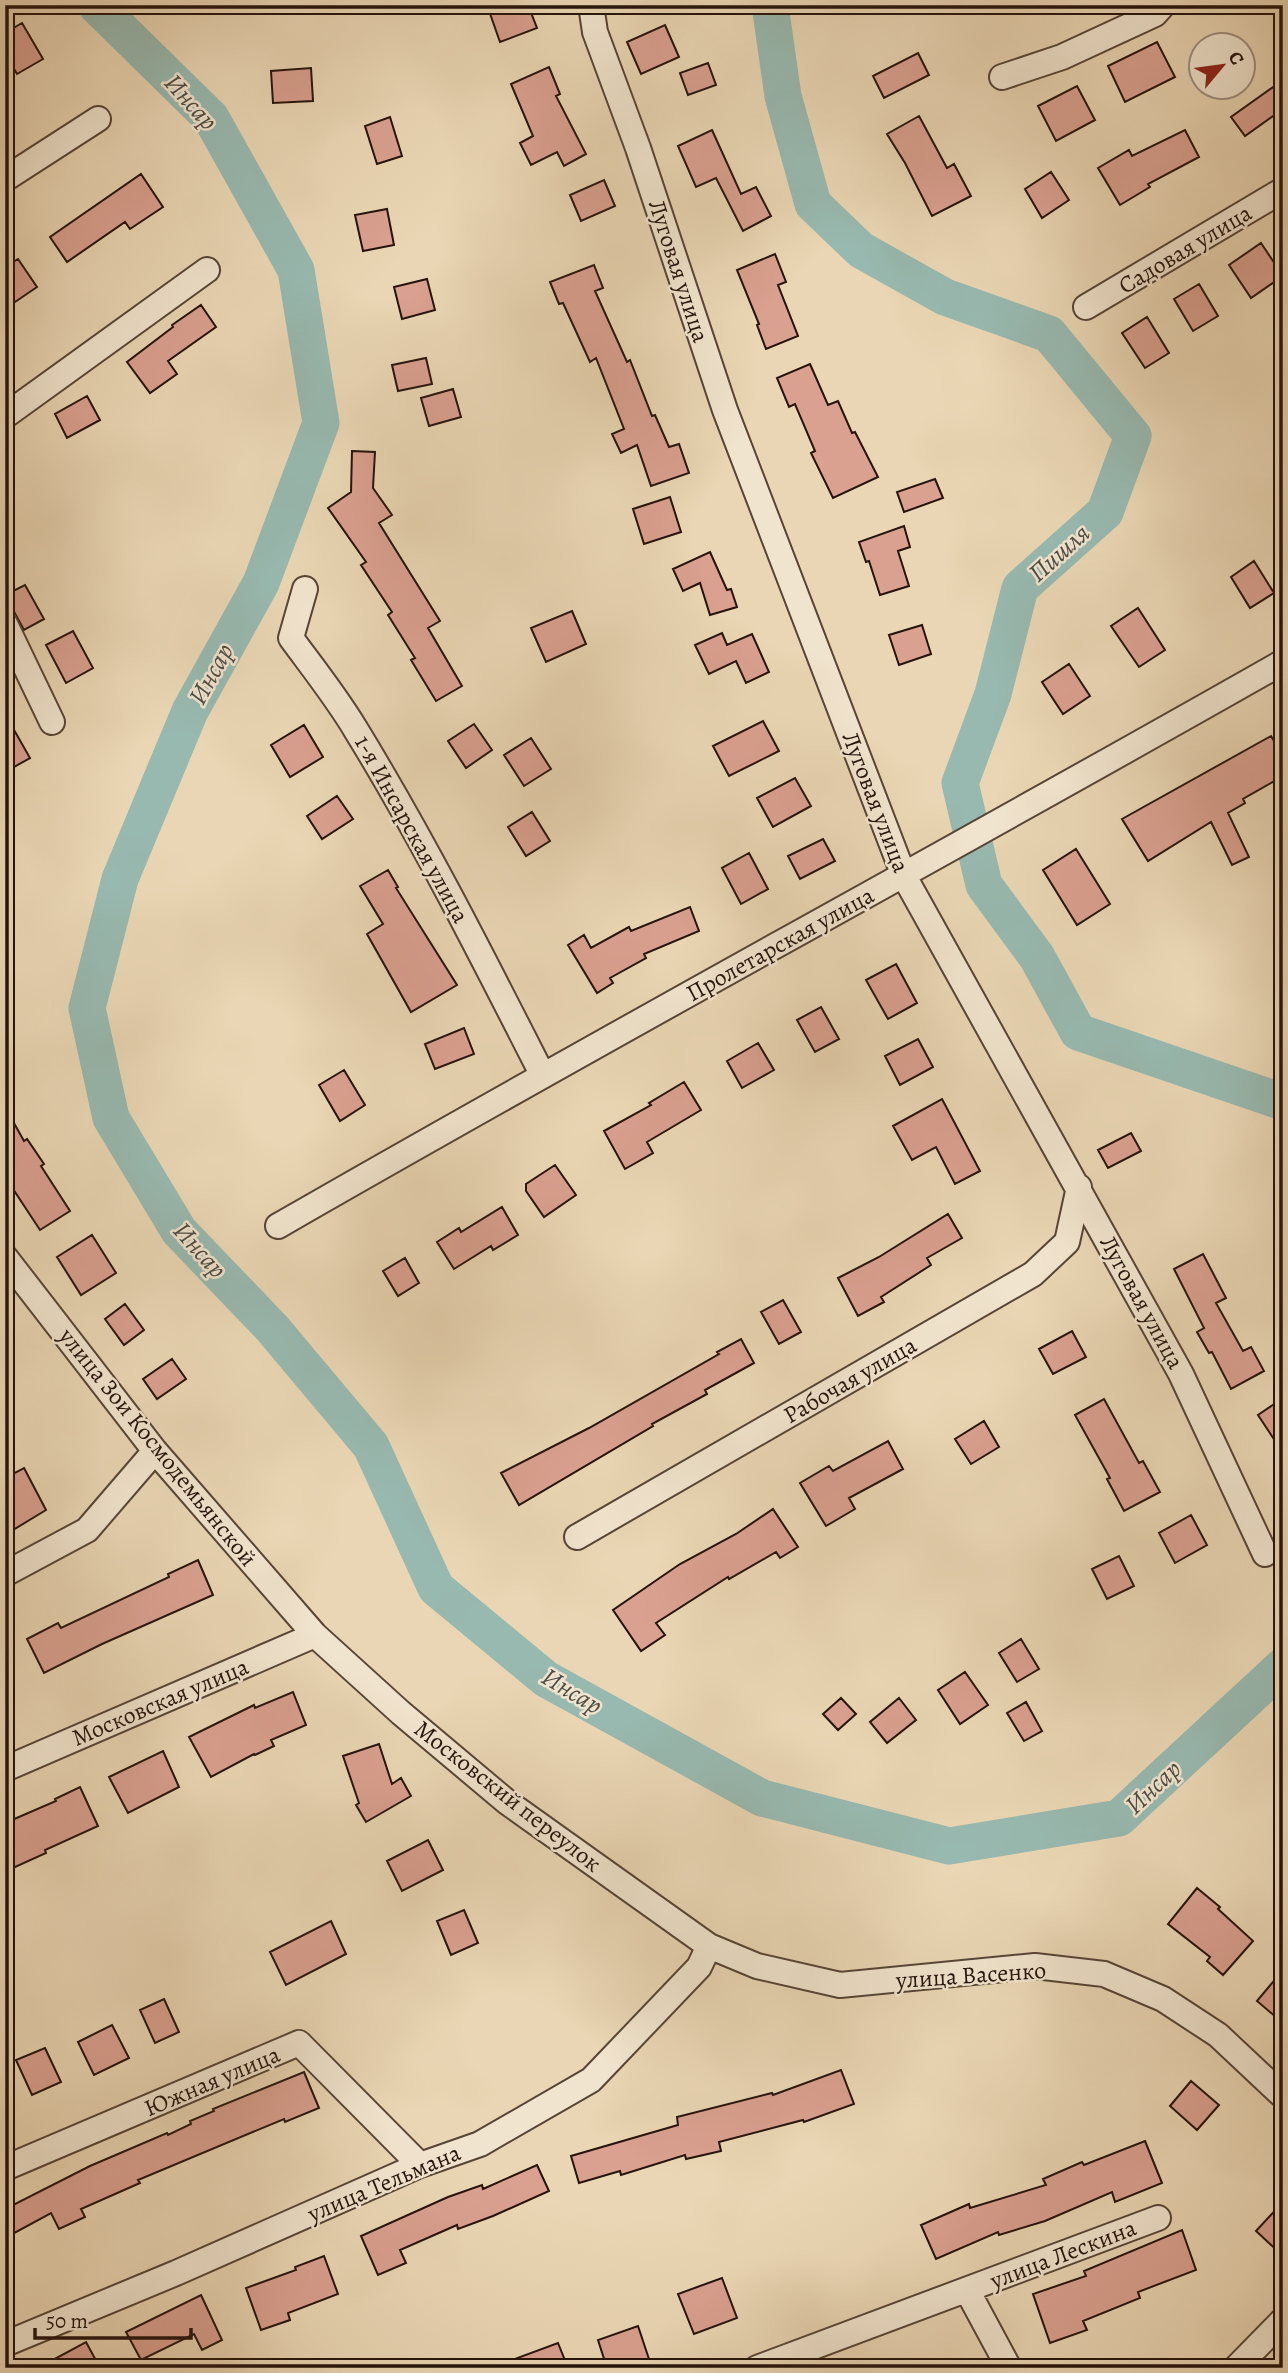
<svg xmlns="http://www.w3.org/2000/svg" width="1288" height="2373" font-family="Alegreya,serif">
	<rect width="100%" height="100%" fill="#ead6b4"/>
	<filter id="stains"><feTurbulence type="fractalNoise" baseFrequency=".00286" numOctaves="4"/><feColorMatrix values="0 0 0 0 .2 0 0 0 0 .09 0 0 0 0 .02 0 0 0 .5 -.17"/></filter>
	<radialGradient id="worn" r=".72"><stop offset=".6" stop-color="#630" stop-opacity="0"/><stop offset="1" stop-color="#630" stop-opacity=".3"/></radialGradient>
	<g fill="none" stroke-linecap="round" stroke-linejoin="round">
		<path stroke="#98b9b0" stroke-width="37" d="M96,5L211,118L296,270L321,423L261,583L190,711L120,879L87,1008L111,1118L179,1231L272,1328L371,1446L436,1588L546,1679L762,1798L949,1846L1119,1818L1283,1666
			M770,5L783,96L813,204L861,250L945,297L1049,334L1133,436L1105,512L1020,588L993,694L960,783L984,885L1037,957L1078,1032L1283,1102"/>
	</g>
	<path fill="#daa090" stroke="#25130c" stroke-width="2" d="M487,5H528L537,28L500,42Z
		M22,23L43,59L17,74L5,53V33Z
		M665,25L679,57L641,74L627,42Z
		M1157,42L1175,77L1125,102L1108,66Z
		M918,53L929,75L884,98L873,76Z
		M708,63L716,85L688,95L680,73Z
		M549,67L560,94L556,96L586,154L564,166L557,152L531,165L520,143L533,136L511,84Z
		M311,68L313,101L273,103L271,71Z
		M1283,80V109L1245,136L1231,117Z
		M1077,86L1095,120L1056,141L1038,106Z
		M919,116L947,168L954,164L971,196L932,216L905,163L887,134Z
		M390,117L402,156L377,164L365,126Z
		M712,130L741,194L756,187L771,216L743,231L716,178L696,187L678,146Z
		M1185,130L1199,157L1148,184L1150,187L1120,205L1098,168L1129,150L1132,156Z
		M1051,172L1069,200L1042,218L1025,189Z
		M141,174L163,207L130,229L125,222L67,262L50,237Z
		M604,180L615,206L581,221L570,195Z
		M387,209L394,245L363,251L355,215Z
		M1261,243L1283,276L1251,298L1229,265Z
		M775,254L786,282L778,285L798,336L766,349L757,325L759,324L737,270Z
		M18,259L37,287L15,302L5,289V267Z
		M594,265L603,288L595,291L627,362L630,360L652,416L655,415L669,447L679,444L689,473L651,486L637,445L621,453L612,434L624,429L596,358L590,362L563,303L559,304L550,282Z
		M427,279L435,310L402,319L394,287Z
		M1199,284L1218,316L1193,331L1174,299Z
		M201,305L216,327L168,361L177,374L150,393L127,362L173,327L172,325Z
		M1147,317L1169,353L1145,368L1122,333Z
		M426,358L432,384L398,391L392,365Z
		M810,364L828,405L838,401L852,433L855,432L878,477L833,498L811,453L815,451L795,404L789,407L777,378Z
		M453,389L461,417L429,426L421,398Z
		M87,396L100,420L67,438L55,414Z
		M352,451L375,452L373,488L392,515L379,523L440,621L428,628L462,686L436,701L411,660L415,658L388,615L392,612L361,565L366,562L328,508L351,492Z
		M935,479L943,498L904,512L897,492Z
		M670,497L681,532L644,544L633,509Z
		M904,526L910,547L898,551L909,586L880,595L869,561L866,562L859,542Z
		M710,552L727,590L731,589L737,607L710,615L700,583L683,591L673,569Z
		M1254,561L1274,593L1250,608L1231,577Z
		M25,585L44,619L24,630L5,595Z
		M1138,608L1165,650L1139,667L1111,626Z
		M572,611L586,644L546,662L531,628Z
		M922,625L931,654L899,665L889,635Z
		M73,631L93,668L66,683L46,645Z
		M722,633L727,645L752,634L769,672L746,683L736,661L709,674L695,645Z
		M1069,664L1090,696L1063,714L1042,682Z
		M5,714L30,758L5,772Z
		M763,721L779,751L729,776L713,746Z
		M474,724L492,750L466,768L448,741Z
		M304,725L323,757L290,777L271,745Z
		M1271,736L1283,756V776L1243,799L1245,803L1228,813L1249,857L1232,865L1211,822L1148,861L1122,819Z
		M531,738L551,769L524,786L504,755Z
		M795,778L811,806L773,827L757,798Z
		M337,796L353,819L322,839L307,816Z
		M532,812L550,841L526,856L508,827Z
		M823,839L835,861L800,879L788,856Z
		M1076,849L1110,904L1077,925L1043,870Z
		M749,853L768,889L741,904L722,868Z
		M388,870L398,887L396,888L457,985L411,1012L367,934L383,924L360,886Z
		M690,907L699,931L644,954L646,958L610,978L613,983L597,993L568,945L584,935L591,948L629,927L631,931Z
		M896,964L917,1003L888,1019L866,980Z
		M821,1007L839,1039L815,1052L797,1020Z
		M464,1028L474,1054L435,1069L425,1044Z
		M918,1039L933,1067L900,1085L885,1056Z
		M758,1043L774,1070L742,1088L727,1061Z
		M344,1070L365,1105L340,1121L319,1085Z
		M684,1082L701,1110L647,1142L653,1153L625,1169L604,1131L651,1105L649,1103Z
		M942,1099L980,1171L955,1184L936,1147L912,1160L893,1126Z
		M5,1107L24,1141L27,1139L44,1164L41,1166L70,1211L40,1230L11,1186L5,1190Z
		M1131,1133L1141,1151L1108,1168L1098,1150Z
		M555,1165L576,1195L544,1217L526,1191V1184Z
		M502,1207L518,1235L493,1250L491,1246L454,1269L437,1242L459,1228L461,1232Z
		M948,1214L962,1238L927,1258L931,1265L881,1297L884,1302L858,1316L838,1278L879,1257Z
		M92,1235L116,1273L81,1295L57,1257Z
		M1203,1254L1226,1298L1216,1303L1243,1351L1251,1347L1264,1371L1231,1389L1212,1352L1209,1353L1197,1332L1204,1328L1174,1269Z
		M405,1258L419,1283L398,1296L383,1271Z
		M783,1300L801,1332L779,1344L761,1312Z
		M125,1304L144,1330L124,1345L105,1319Z
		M1072,1331L1086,1357L1053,1374L1039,1349Z
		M741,1339L754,1363L705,1390L707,1394L652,1424L653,1426L519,1505L501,1473L589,1428L719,1354L717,1352Z
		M172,1359L186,1379L157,1399L143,1379Z
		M1283,1398V1453L1258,1415Z
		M1104,1399L1139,1463L1143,1461L1160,1492L1124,1511L1107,1479L1110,1478L1075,1415Z
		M984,1421L999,1447L971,1464L955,1439Z
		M888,1441L903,1469L849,1498L855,1509L826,1526L800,1483L829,1466L833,1471Z
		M24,1468L46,1510L13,1530L5,1513V1478Z
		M773,1509L798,1547L780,1558L776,1552L729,1579L728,1577L656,1623L665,1635L641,1651L613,1610L680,1564L736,1534Z
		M1191,1515L1207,1545L1175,1563L1159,1533Z
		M1119,1556L1134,1586L1107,1599L1092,1569Z
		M198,1560L213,1595L102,1644L44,1673L27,1639L58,1623L61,1628L169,1577L168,1574Z
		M1021,1639L1039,1669L1017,1682L999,1653Z
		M965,1672L988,1705L960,1724L938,1690Z
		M293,1692L306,1725L271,1740L274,1746L255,1755L254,1754L211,1777L189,1737L254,1705L255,1708Z
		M841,1698L856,1714L838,1730L823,1714Z
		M899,1698L916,1720L887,1743L870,1722Z
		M1026,1702L1042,1731L1024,1741L1007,1713Z
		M379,1744L392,1784L401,1778L411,1796L366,1822L356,1805L359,1803L343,1756Z
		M163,1751L179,1787L128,1813L109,1777Z
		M80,1787L98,1826L45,1850L46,1853L13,1868L5,1850V1823L56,1801L55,1799Z
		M428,1840L443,1870L402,1891L387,1861Z
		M1197,1888L1220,1907L1218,1909L1253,1941L1223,1975L1207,1961L1210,1957L1168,1924Z
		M464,1910L478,1943L451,1955L437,1921Z
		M331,1921L346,1954L286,1985L270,1952Z
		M1283,1970V2023L1257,2001Z
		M164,1999L179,2032L155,2043L140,2010Z
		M112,2025L129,2058L94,2075L78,2042Z
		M45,2048L61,2082L32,2095L16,2060Z
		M841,2070L854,2104L804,2122L803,2120L719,2142L721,2151L686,2159L685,2155L621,2175L620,2171L579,2183L571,2156L678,2125L677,2117L772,2093L773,2095Z
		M304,2072L319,2108L285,2122L284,2119L138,2180L140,2183L81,2209L85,2217L59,2229L51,2213L5,2238V2209L90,2166L167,2133L168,2135L191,2124L190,2121L214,2111L213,2109Z
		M1191,2081L1219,2105L1197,2130L1170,2106Z
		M1145,2141L1162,2183L1115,2202L1112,2192L1045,2221L999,2235L998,2232L936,2259L921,2225L969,2204L970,2208L1046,2185L1043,2179L1082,2162L1084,2165Z
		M537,2165L549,2191L493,2216L458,2229L457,2225L400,2250L406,2263L378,2275L361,2236L448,2197L482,2185L483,2189Z
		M1283,2202V2256L1256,2231Z
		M1182,2230L1196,2270L1138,2292L1140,2298L1083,2321L1087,2330L1050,2343L1033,2294L1086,2276L1084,2271Z
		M324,2256L338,2294L288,2313L290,2320L261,2330L246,2288L296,2270L295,2267Z
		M722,2278L737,2318L694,2334L678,2294Z
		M201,2295L222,2340L202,2350L194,2334L141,2360L126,2332Z
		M638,2326L649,2359L622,2368H607L598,2340Z
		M86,2342L100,2368H38Z
		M558,2343L568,2368H496V2366Z"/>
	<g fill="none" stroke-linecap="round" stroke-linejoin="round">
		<defs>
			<path id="minor" d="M591,5L595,32L638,148L725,410L904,876L1181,1374L1265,1554
				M1002,77L1062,57L1155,14L1163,5
				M5,179L98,119
				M1086,307L1283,190
				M5,416L207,270
				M305,589L291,638C313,668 337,698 356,730C424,841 483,958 542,1074
				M5,624L52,722
				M278,1226C611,1034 949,852 1283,662
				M5,1257L155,1451L315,1635L401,1713L507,1802L709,1946L757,1966L840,1985L1035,1966L1104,1974L1163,1999L1218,2035L1283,2096
				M577,1537L1033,1274L1067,1242L1079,1187
				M5,1574L87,1530L155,1451
				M5,1769L315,1635
				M5,2168L299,2043L420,2165
				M967,2290L1009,2368
				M5,2344L176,2273L420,2165L480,2144L591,2080L699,1967L709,1946
				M757,2368L1158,2218
				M1236,2368L1283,2320"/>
		</defs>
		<use href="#minor" stroke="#564436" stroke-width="28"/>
		<use href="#minor" stroke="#f1e4ce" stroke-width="24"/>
	</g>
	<g text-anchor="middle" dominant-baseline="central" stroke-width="5" stroke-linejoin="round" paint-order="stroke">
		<g font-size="24" fill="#25130c" stroke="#f1e4ce">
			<text transform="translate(1185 249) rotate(-31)">Садовая улица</text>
			<text transform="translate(679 271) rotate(72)">Луговая улица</text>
			<text transform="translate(876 802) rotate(69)">Луговая улица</text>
			<text transform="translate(412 829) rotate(61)">1-я Инсарская улица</text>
			<text transform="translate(780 944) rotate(-29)">Пролетарская улица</text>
			<text transform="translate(1142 1302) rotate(61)">Луговая улица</text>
			<text transform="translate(850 1380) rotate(-30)">Рабочая улица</text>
			<text transform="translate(158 1447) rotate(51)">улица Зои Космодемьянской</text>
			<text transform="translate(160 1702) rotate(-23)">Московская улица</text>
			<text transform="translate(508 1796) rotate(38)">Московский переулок</text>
			<text transform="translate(971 1975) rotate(-4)">улица Васенко</text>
			<text transform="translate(212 2081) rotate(-23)">Южная улица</text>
			<text transform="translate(384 2183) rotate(-23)">улица Тельмана</text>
			<text transform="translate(1063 2254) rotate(-21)">улица Лескина</text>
		</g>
		<g font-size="26" font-style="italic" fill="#4d4d45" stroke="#f1e4ce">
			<text transform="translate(191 102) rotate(48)">Инсар</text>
			<text transform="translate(1059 553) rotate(-42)">Пишля</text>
			<text transform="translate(211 674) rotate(-61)">Инсар</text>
			<text transform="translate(200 1250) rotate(48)">Инсар</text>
			<text transform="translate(572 1691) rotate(31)">Инсар</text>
			<text transform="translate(1153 1787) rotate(-43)">Инсар</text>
		</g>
	</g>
	<rect width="1288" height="2373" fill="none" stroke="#ead6b4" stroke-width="28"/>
	<rect x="7" y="7" width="1274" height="2359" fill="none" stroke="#25130c" stroke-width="3.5"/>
	<rect x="14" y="14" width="1260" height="2345" fill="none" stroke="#25130c" stroke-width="2"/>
	<g transform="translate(1222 66) rotate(61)"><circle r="33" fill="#f1e4ce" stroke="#9f9080" stroke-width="2"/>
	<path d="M0-5L12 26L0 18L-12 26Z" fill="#8f2418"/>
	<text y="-10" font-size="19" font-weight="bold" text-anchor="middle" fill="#25130c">С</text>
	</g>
	<path d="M35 2328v10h156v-10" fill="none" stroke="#25130c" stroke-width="3.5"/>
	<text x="46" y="2328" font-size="21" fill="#25130c" stroke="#f1e4ce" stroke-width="5" paint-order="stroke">50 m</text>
	<rect width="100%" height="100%" filter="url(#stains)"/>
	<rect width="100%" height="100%" fill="url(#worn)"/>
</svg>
